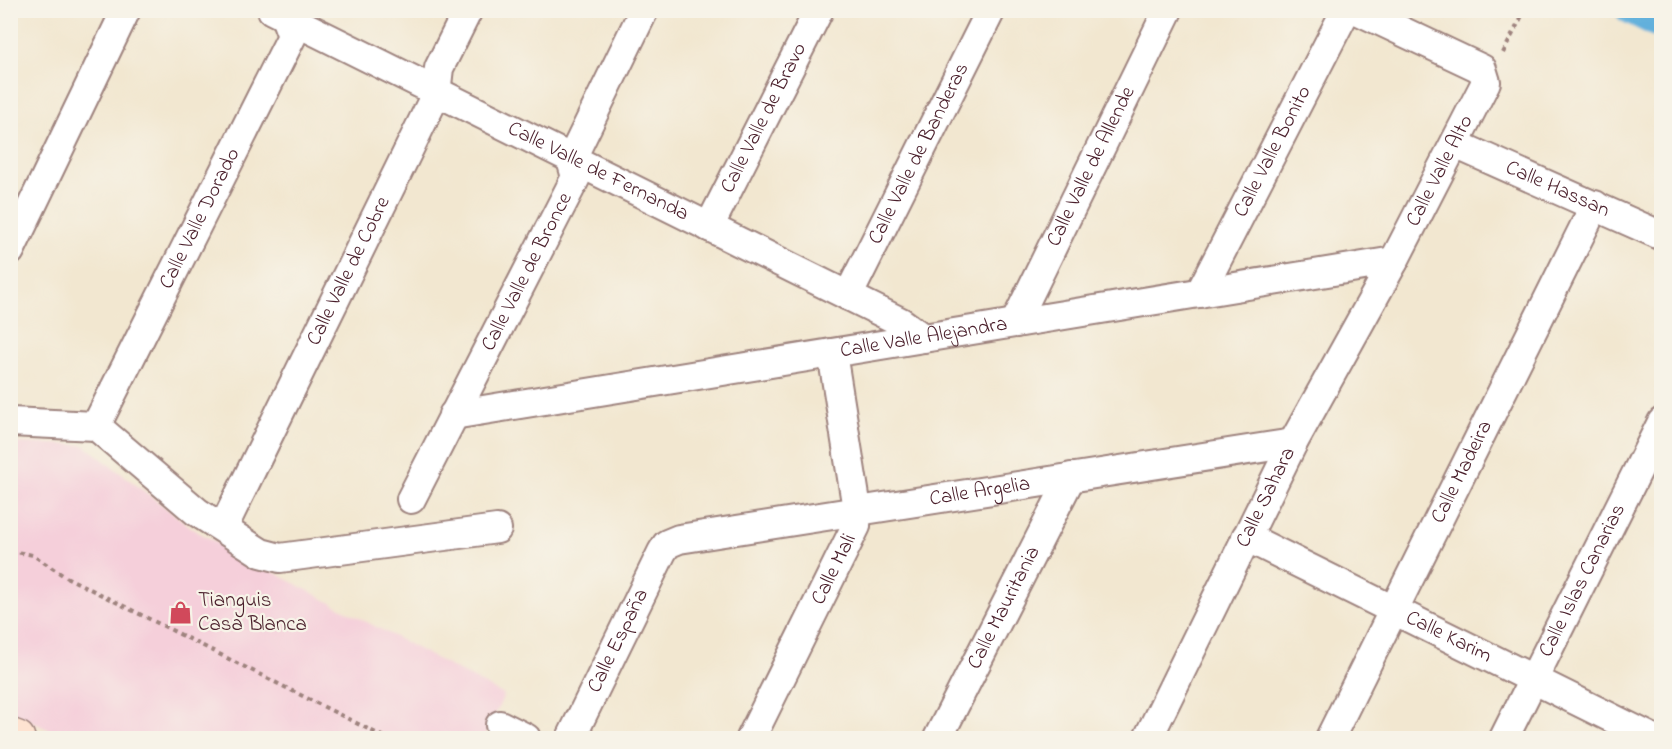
<svg xmlns="http://www.w3.org/2000/svg" width="1672" height="749" font-family="'Indie Flower',sans-serif">
	<rect width="100%" height="100%" fill="#f7f3e8"/>
	<filter id="ink" filterUnits="userSpaceOnUse"><feTurbulence type="fractalNoise" baseFrequency=".0167" numOctaves="2"/><feDisplacementMap in="SourceGraphic" scale="12" xChannelSelector="R" yChannelSelector="G"/><feConvolveMatrix kernelMatrix="1 2 1 2 8 2 1 2 1" color-interpolation-filters="sRGB"/></filter>
	<filter id="wash" filterUnits="userSpaceOnUse"><feTurbulence type="fractalNoise" baseFrequency=".008" numOctaves="4" result="noise"/><feDisplacementMap in="SourceGraphic" scale="24" xChannelSelector="R" yChannelSelector="G"/><feGaussianBlur stdDeviation="1.35" result="paint"/><feColorMatrix in="noise" values="0 0 0 0 0 0 0 0 0 0 0 0 0 0 0 0 0 1.4 0 .05"/><feComposite in="paint" operator="in"/></filter>
	<g filter="url(#wash)">
		<rect width="100%" height="100%" fill="#f2e7d0"/>
		<path fill="#f5cfda" d="M10,443L84,445L196,531L504,695L484,738H67L11,712Z"/>
		<g fill="none" stroke-linecap="round" stroke-linejoin="round">
			<path stroke="#62b0dc" stroke-width="26" d="M1628,10L1662,27"/>
		</g>
	</g>
	<g filter="url(#ink)">
		<g fill="none" stroke-linecap="round" stroke-linejoin="round">
			<defs>
				<g id="minor">
					<path id="s1" d="M272,10L901,322L923,338"/>
					<path id="s2" d="M1455,144L1662,236"/>
					<path id="s3" d="M709,227L819,10"/>
					<path d="M10,251L126,10"/>
					<path id="s4" d="M1200,293L1346,10"/>
					<path id="s5" d="M848,296L991,10"/>
					<path id="s6" d="M1015,323L1168,10"/>
					<path id="s7" d="M453,415L1394,261"/>
					<path d="M10,422L96,426L197,512L261,553L280,558L497,529"/>
					<path id="s8" d="M96,426L292,36L285,17L288,10"/>
					<path id="s9" d="M411,499L576,177L571,160L644,10"/>
					<path id="s10" d="M223,528L436,94L439,68L468,10"/>
					<path id="s11" d="M1246,537L1652,738"/>
					<path d="M500,725L526,738"/>
					<path id="s12" d="M571,738L662,552L667,544L679,539L1293,443"/>
					<path id="s13" d="M751,738L856,526L857,509L832,353"/>
					<path id="s14" d="M938,738L1071,477"/>
					<path id="s15" d="M1148,738L1293,443L1394,261L1486,82L1482,69L1357,10"/>
					<path id="s16" d="M1330,738L1595,205"/>
					<path id="s17" d="M1504,738L1662,422"/>
				</g>
				<path id="secondary" d="M10,735L18,738"/>
			</defs>
			<use href="#minor" stroke="#9e837e" stroke-width="32"/>
			<use href="#secondary" stroke="#9e837e" stroke-width="36"/>
			<path stroke="#9e837e" stroke-width="4" stroke-dasharray="4.5 4.5" stroke-linecap="butt" d="M1503,53L1525,10
				M10,551L33,555L64,576L386,738"/>
			<use href="#minor" stroke="#fff" stroke-width="28"/>
			<use href="#secondary" stroke="#fee3d1" stroke-width="33"/>
		</g>
	</g>
	<defs>
		<symbol id="shop-bare" viewBox="-9 -9 18 18"><path d="M-5-2.5h2.3a2.7 3.5 0 0 1 5.4 0H5L5.5 6h-11ZM-1.5-2.5h3a1.5 2.3 0 0 0-3 0Z" fill="#d1495b" stroke="#f7f3e8" stroke-width="2.5" paint-order="stroke"/></symbol>
	</defs>
	<g fill-rule="evenodd">
		<use href="#shop-bare" x="164" y="596" width="33" height="33"/>
	</g>
	<g text-anchor="middle" dominant-baseline="central" stroke-width="4.5" stroke-linejoin="round" paint-order="stroke">
		<g font-size="21" fill="#4a1f2b" stroke="#f7f3e8">
			<text stroke="none"><textPath href="#s3" startOffset="122">Calle Valle de Bravo</textPath></text>
			<text stroke="none"><textPath href="#s4" startOffset="159">Calle Valle Bonito</textPath></text>
			<text stroke="none"><textPath href="#s5" startOffset="159">Calle Valle de Banderas</textPath></text>
			<text stroke="none"><textPath href="#s6" startOffset="174">Calle Valle de Allende</textPath></text>
			<text stroke="none"><textPath href="#s15" startOffset="638">Calle Valle Alto</textPath></text>
			<text stroke="none"><textPath href="#s1" startOffset="364">Calle Valle de Fernanda</textPath></text>
			<text stroke="none"><textPath href="#s2" startOffset="112">Calle Hassan</textPath></text>
			<text stroke="none"><textPath href="#s8" startOffset="232">Calle Valle Dorado</textPath></text>
			<text stroke="none"><textPath href="#s10" startOffset="286">Calle Valle de Cobre</textPath></text>
			<text stroke="none"><textPath href="#s9" startOffset="255">Calle Valle de Bronce</textPath></text>
			<text stroke="none"><textPath href="#s7" startOffset="477">Calle Valle Alejandra</textPath></text>
			<text stroke="none"><textPath href="#s16" startOffset="297">Calle Madeira</textPath></text>
			<text stroke="none"><textPath href="#s12" startOffset="534">Calle Argelia</textPath></text>
			<text stroke="none"><textPath href="#s15" startOffset="268">Calle Sahara</textPath></text>
			<text stroke="none"><textPath href="#s13" startOffset="188">Calle Mali</textPath></text>
			<text stroke="none"><textPath href="#s17" startOffset="176">Calle Islas Canarias</textPath></text>
			<text stroke="none"><textPath href="#s14" startOffset="146">Calle Mauritania</textPath></text>
			<text stroke="none"><textPath href="#s11" startOffset="226">Calle Karim</textPath></text>
			<text stroke="none"><textPath href="#s12" startOffset="108">Calle España</textPath></text>
		</g>
		<g font-size="21" fill="#4a1f2b" stroke="#f7f3e8" text-anchor="start">
			<text x="198" y="601">Tianguis<tspan x="198" dy="24">Casa Blanca</tspan></text>
		</g>
	</g>
	<rect width="1672" height="749" fill="none" stroke="#f7f3e8" stroke-width="36"/>
</svg>
